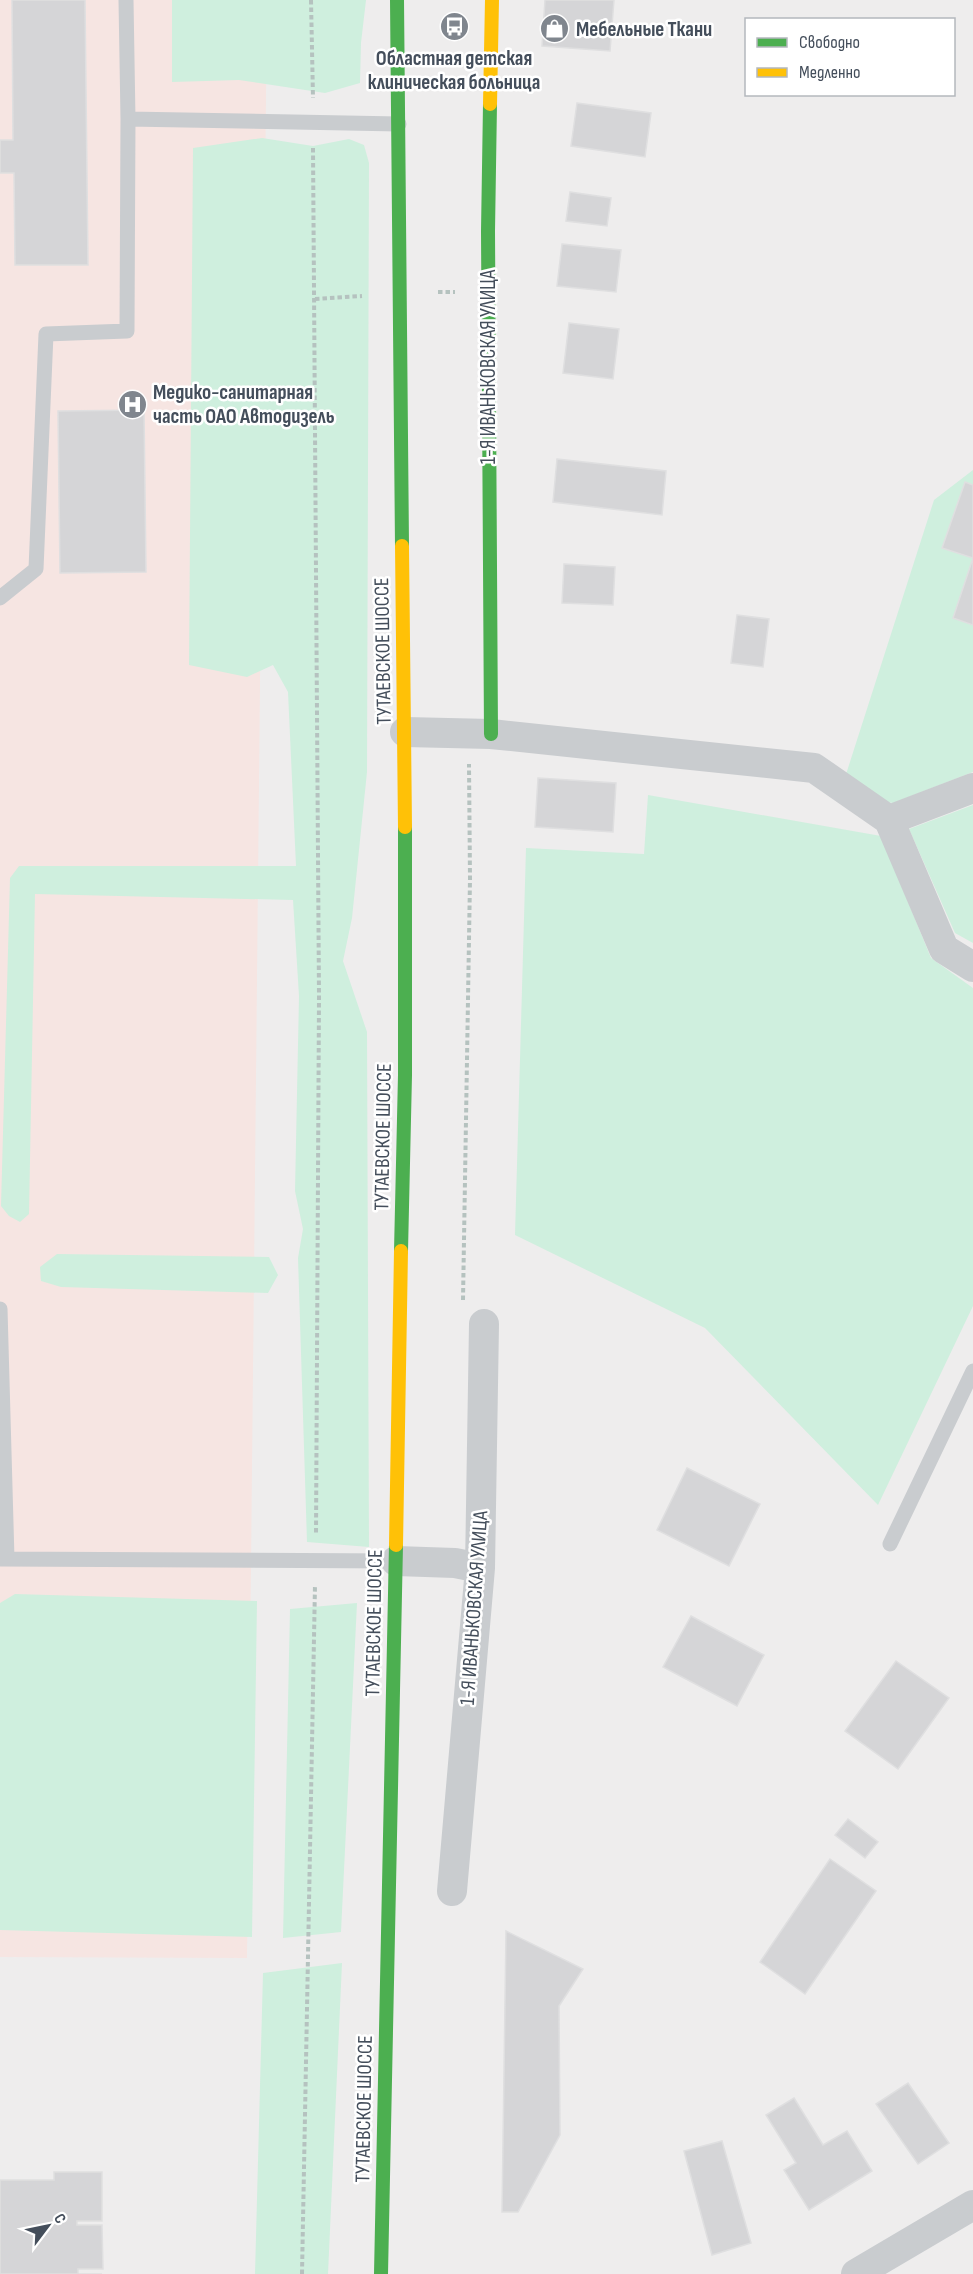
<svg xmlns="http://www.w3.org/2000/svg" width="973" height="2274" font-family="'Sofia Sans Condensed',sans-serif">
	<rect width="100%" height="100%" fill="#eeeded"/>
	<path fill="#f6e5e2" d="M0,0H267L247,1958L0,1957Z"/>
	<path fill="#cfefde" d="M172,0H366L361,43L360,83L325,93L239,80L172,82Z
		M262,138L313,146L349,139L364,145L369,163L367,772L352,918L343,961L367,1032L369,1547L307,1542L298,1258L303,1229L295,1191L299,996L293,900L35,894L29,1214L20,1222L9,1216L1,1206L10,878L19,866H296L288,692L273,665L247,677L189,665L193,148Z
		M973,470V772L893,803L840,793L934,500Z
		M648,795L881,836L931,958L973,988V1306L878,1505L705,1328L515,1235L526,848L644,854Z
		M973,805V943L955,933L909,829Z
		M57,1254L269,1257L278,1275L268,1293L61,1287L41,1281L40,1267Z
		M15,1594L257,1601L252,1937L0,1930V1603Z
		M357,1603L341,1932L283,1938L290,1609Z
		M342,1963L328,2274H255L263,1973Z"/>
	<path fill="#d5d5d7" stroke="#dfdfe0" stroke-width="1.5" d="M12,0H85L88,265H15L14,173H0V140H13Z
		M545,0H614L610,51L542,46Z
		M577,103L651,113L645,157L571,146Z
		M570,192L611,198L607,226L566,221Z
		M562,244L621,250L616,292L557,286Z
		M569,323L619,329L613,379L563,373Z
		M144,410L146,572L60,573L58,411Z
		M557,459L666,471L662,515L553,502Z
		M965,482L973,485V625L953,618L973,558L942,548Z
		M564,564L615,567L613,605L562,603Z
		M737,615L769,619L763,667L731,663Z
		M538,778L616,783L613,832L535,827Z
		M687,1468L760,1504L729,1566L657,1530Z
		M691,1616L764,1655L737,1706L663,1667Z
		M896,1661L949,1698L898,1769L845,1731Z
		M848,1819L878,1842L865,1858L835,1835Z
		M830,1859L876,1891L805,1994L760,1962Z
		M506,1931L583,1969L559,2006L560,2135L518,2212H502Z
		M908,2083L949,2143L918,2164L876,2104Z
		M794,2098L823,2145L847,2131L872,2171L809,2210L784,2170L796,2163L766,2115Z
		M722,2141L751,2243L712,2255L684,2151Z
		M54,2172H102V2221H77V2225H102L103,2269H78V2274H102H0V2180H54Z"/>
	<g fill="none" stroke-linecap="round" stroke-linejoin="round">
		<path stroke="#b5c2bf" stroke-width="4" stroke-dasharray="4.5 3" stroke-linecap="butt" d="M311,0L313,98
			M313,148L319,997L316,1535
			M438,292H455
			M315,299L362,296
			M463,1300L470,879L469,764
			M302,2274L315,1585"/>
		<path stroke="#c9cccf" stroke-width="15" d="M126,0L128,119
			M0,598L36,569L46,334L127,331L128,119L399,124
			M0,1309L7,1559
			M890,1544L973,1371
			M0,1559L396,1561"/>
		<path stroke="#c9cccf" stroke-width="30" d="M405,732L491,734L814,768L889,820L973,788
			M889,820L944,949L973,967
			M396,1561L455,1563L480,1568
			M452,1891L480,1568L484,1324
			M856,2274L973,2205"/>
		<path stroke="#4caf50" stroke-width="14" d="M397,0L402,546
			M490,104L488,231L491,734
			M401,1251L405,1075V827
			M381,2274L396,1545"/>
		<path stroke="#ffc107" stroke-width="14" d="M490,104L492,0
			M402,546L405,827
			M396,1545L401,1251"/>
	</g>
	<defs>
		<symbol id="bus-disc" viewBox="-11 -11 22 22"><circle r="9.5" fill="#80868e" stroke="#fff"/><path d="M-5-6H5V4H4V6H2V4H-2V6H-4V4H-5ZM-3.5-4V0h7V-4ZM-3.5 1.2v1.5H-2V1.2ZM2 1.2v1.5H3.5V1.2Z" fill="#fff"/></symbol>
		<symbol id="shop-disc" viewBox="-11 -11 22 22"><circle r="9.5" fill="#80868e" stroke="#fff"/><path d="M-5-2.5h2.3a2.7 3.5 0 0 1 5.4 0H5L5.5 6h-11ZM-1.5-2.5h3a1.5 2.3 0 0 0-3 0Z" fill="#fff"/></symbol>
		<symbol id="hospital-disc" viewBox="-11 -11 22 22"><circle r="9.5" fill="#80868e" stroke="#fff"/><path d="M-5-5h3v3.5h4V-5h3V5h-3V1.5h-4V5h-3Z" fill="#fff"/></symbol>
	</defs>
	<g fill-rule="evenodd">
		<use href="#bus-disc" x="438" y="10" width="33" height="33"/>
		<use href="#shop-disc" x="538" y="12" width="33" height="33"/>
		<use href="#hospital-disc" x="116" y="388" width="33" height="33"/>
	</g>
	<g text-anchor="middle" dominant-baseline="central" stroke-width="5" stroke-linejoin="round" paint-order="stroke">
		<g font-size="21" font-weight="bold" fill="#444e5b" stroke="#fff" text-anchor="start">
			<text x="576" y="29">Мебельные Ткани</text>
			<text x="454" y="58" text-anchor="middle">Областная детская<tspan x="454" dy="24">клиническая больница</tspan></text>
			<text x="153" y="392">Медико-санитарная<tspan x="153" dy="24">часть ОАО Автодизель</tspan></text>
		</g>
		<g font-size="21" fill="#444e5b" stroke="#fff">
			<text transform="translate(488 367) rotate(-90)">1-Я ИВАНЬКОВСКАЯ УЛИЦА</text>
			<text transform="translate(383 651) rotate(-91)">ТУТАЕВСКОЕ ШОССЕ</text>
			<text transform="translate(383 1137) rotate(-89)">ТУТАЕВСКОЕ ШОССЕ</text>
			<text transform="translate(474 1608) rotate(-86)">1-Я ИВАНЬКОВСКАЯ УЛИЦА</text>
			<text transform="translate(374 1623) rotate(-89)">ТУТАЕВСКОЕ ШОССЕ</text>
			<text transform="translate(364 2109) rotate(-89)">ТУТАЕВСКОЕ ШОССЕ</text>
		</g>
	</g>
	<rect x="745" y="18" width="210" height="78" fill="#ffffff" stroke="#b4b8bd" stroke-width="1.5"/>
	<rect x="757" y="38" width="30" height="9" fill="#4caf50" stroke="#b4b8bd" stroke-width="1.5"/>
	<text x="799" y="48" font-size="18" fill="#444e5b">Свободно</text>
	<rect x="757" y="68" width="30" height="9" fill="#ffc107" stroke="#b4b8bd" stroke-width="1.5"/>
	<text x="799" y="78" font-size="18" fill="#444e5b">Медленно</text>
	<g transform="translate(48 2226) rotate(58)" stroke="#ffffff" stroke-width="4.5" paint-order="stroke">
	<path d="M0-4.5L10 22L0 15L-10 22Z" fill="#444e5b"/>
	<text y="-9" font-size="16" font-weight="bold" text-anchor="middle" fill="#444e5b">С</text>
	</g>
</svg>
